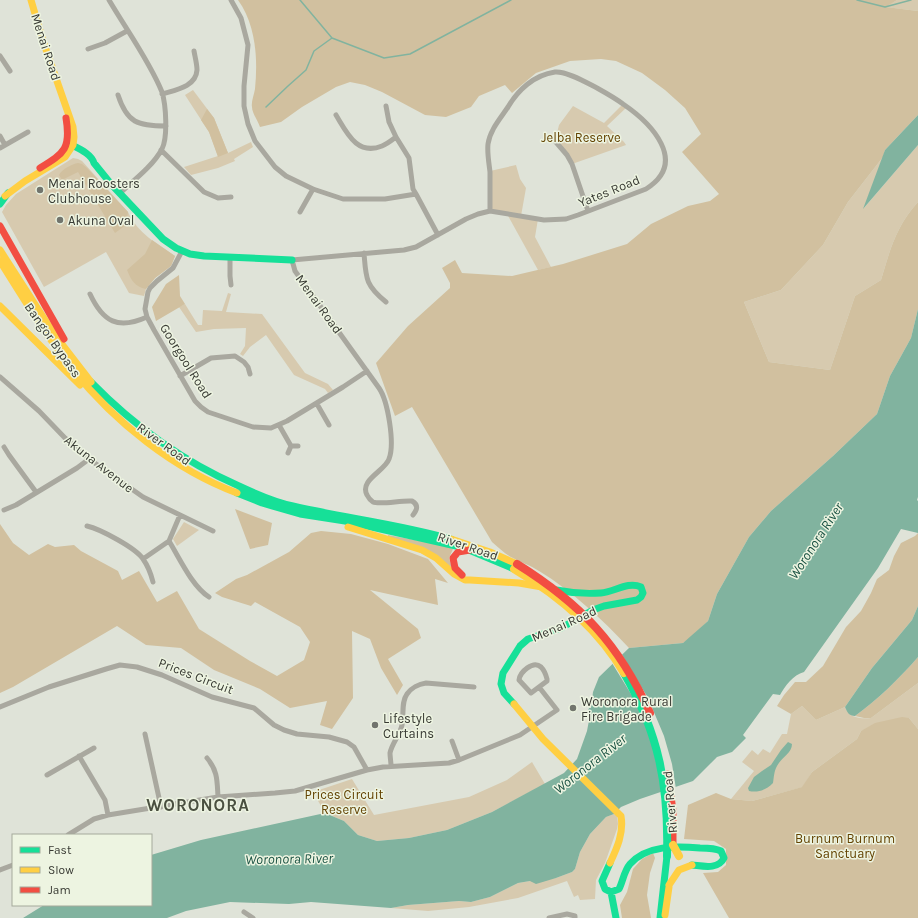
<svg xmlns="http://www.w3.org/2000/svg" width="918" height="918" font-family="Karla,sans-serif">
	<rect width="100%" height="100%" fill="#dfe3d8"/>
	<path fill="#d7caaf" d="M897,0H918V11L885,7Z
		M193,90L214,118L228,153L251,142L253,147L234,159L235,161L218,168L191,175L184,167L218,156L209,132L185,95Z
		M623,104L627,107L607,126L624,142L626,145L572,164L555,141L559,125L573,106L604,123Z
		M918,145V202C896,226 890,250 881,280L855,296L830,370L769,362L744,302L781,290L823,245L848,202L883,157L864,208Z
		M73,158L78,159L82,161L128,212C137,233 158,244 175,256L171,266L155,278L146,289L144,296L129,293L106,252L44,287L2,212L6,205L16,194Z
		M516,165L520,179L526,188L521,216L538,219L535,237L551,267L538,270L507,214L490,211V171Z
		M228,293L231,294L226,312L262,314L305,373L328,384L333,390L328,393L325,389L294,375L266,335L250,347L243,356L240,354L245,346L246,328L214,329L196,332L179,307L185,304L198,325H202L203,310L222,311Z
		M184,522L199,530L177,546L173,539Z
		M918,683V729L909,718L861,731L857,739L812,772L803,787L752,801L731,799L754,771L742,762L752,750L758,755L763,749L770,753L782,734H787L791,714L802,706L816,720L845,707C849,718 860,719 871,718Z
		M532,762L545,784L492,812L447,830L409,838L377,841L358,835L344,821L325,813L313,792L352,779L374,815L469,797L507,780Z
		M614,814L617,815L618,824L617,829L605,863L596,880L595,899L580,900L578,895L574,897L567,881L518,898L469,907L428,911L391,908L408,905L459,901L471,902L490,897L518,883L530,881L556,878L572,872L575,869L580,852L590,834L606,817Z"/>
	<path fill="#d1c09f" d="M238,0H897L886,7L918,11V115L885,150L883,157L848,202L823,245L781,290L744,302L769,362L830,370L855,296L881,280C890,250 896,226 918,202V309L911,338L890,376L877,414L833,456L771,511L749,537L717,594L708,621L690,638L683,643L629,648C602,619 572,591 539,571C530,565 520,562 511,557C504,553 498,547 492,542L412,407L395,416L376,363L408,326L450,288V283L442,268L455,260L462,273L512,276L563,264L627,244L651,224L688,206L710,201L719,194L682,152L701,134L685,108L665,90L642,73L616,61L601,59L570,61L536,73L512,93L505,85L479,96L471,107L446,117L425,115L382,92L365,85L350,82L336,87L302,107L281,122L260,127C258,121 252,113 252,107C251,102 254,95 255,89C258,59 256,25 238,0Z
		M207,109L214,118L228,153L218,157L209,132L201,120Z
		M78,163L82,164L87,168L128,212L126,225L115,233L78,172L62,180L59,175C62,169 72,164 78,163Z
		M152,240L175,256L171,266L155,278L146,289C135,287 131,280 127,270L145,254Z
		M179,275L180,296L185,304L156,321L152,307L166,284Z
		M235,509L272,523L268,545L250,549Z
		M0,524L13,543L29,555L48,544L55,547L74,545L81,551L118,571L122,580L139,571L157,602L177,591L199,629L250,661L277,676L304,660L310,642L300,627L255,602L251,606L222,597L215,593L236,579L247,575L289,552L311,533L321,531L351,534L388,544L428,559L448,583L435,579L438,605L370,590L418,629L421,638L388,659L403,685L397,695L381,668L370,639L352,631L353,698L332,729L320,725L327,701L290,708L260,689L214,670L181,648L146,645L117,626L13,687L0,693Z
		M918,533V606L912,620L872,668L845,707L816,720L802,706L791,714L777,706L784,695L795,682H806L823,666L846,627L861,611L871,593L877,579L889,570L894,556L901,543L915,536Z
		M388,535L442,545L453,549L449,558L452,568L388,537Z
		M918,657V683L871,718H864L855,716C878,699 899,679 918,657Z
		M902,717L909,718L918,729V918H729L703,873L718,872L726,865V849L714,841L684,839L688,805L716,793L731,799L752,801L802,787L812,772L857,739L861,731L875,723Z
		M653,853L655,858L650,873L647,895L651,918H622L620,905L627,892L633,869L642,859Z"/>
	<path fill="#81b39f" d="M918,115V145L863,209L885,150Z
		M918,309V497L917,500L918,501V533L901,529L878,568L804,672C793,675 785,686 780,695L773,694L743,735L746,738L732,752L717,757L693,781L640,799L621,807L614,814L606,817L590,834L580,852L575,869L572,872L556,878L536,884L530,881L518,883L490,897L471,902L459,901L408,905L391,908L311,902L289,904L230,902L186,911L167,918H23L44,905H151V855L201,840L325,813L344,821L358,835L377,841L409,838L447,830L492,812L564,773L577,759L587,731L590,715L587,714L589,708H591L593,692L599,677L629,648L683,643L708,621L717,594L749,537L771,511L833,456L877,414L890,376L911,338Z
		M918,606V657C899,679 878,699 855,716C849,716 847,712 845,707L872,668L912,620Z
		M788,742L792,744C792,753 781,758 777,766C774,771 774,777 773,783C766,790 758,793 749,791L748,788L754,777L762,771L771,765L781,750Z"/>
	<path fill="#dfe3d8" d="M621,653L648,698L664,736L672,764L676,789L663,793L651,739L634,699L612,663Z"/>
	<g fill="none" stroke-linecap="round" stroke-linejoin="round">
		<path stroke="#81b39f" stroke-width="1.5" d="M300,0L332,38L384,58L410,54L511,0
			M857,0L885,7L911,0
			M266,107L288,86L306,70L314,51L332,38"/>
		<path stroke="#a9a89f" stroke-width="5" d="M109,0C126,29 150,62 162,92C166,105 168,137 162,149C153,166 133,181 120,193
			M231,0L241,18L248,45L244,86V106L248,124L255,141L275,167L286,176L313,189L343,199H385L416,194
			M88,49L105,43L127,31
			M0,56L10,71
			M162,94C175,90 196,87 197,70C197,64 195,57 194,51
			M118,95C127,123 138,126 166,126
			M386,106L389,122L396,137L409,158L413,189L416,194L438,235
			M336,115C347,133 357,156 382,146C387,144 392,140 396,137
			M0,136L5,145
			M555,141L567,155L572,164L588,211
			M0,148L28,132
			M161,150L204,192L218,198L231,197
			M300,212L313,189
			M182,251L173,268L157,281L150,288L148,292L145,309L147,317L154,330L195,401L201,407L208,412L253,427L271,428L287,421L343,387L367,371
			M364,253C366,278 365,285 386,302
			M230,257V276L231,285
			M90,294C103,322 118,330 147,317
			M180,376L211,358L235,356L244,362L248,367L250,374
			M0,377L39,411L65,438L89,459L143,497L213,531
			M317,404L329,425
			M279,425L291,446
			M4,447L9,455L36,492
			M288,453L291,446H298
			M4,510L16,505L77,468L89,459
			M413,515C417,510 419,505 412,501C402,500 380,505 373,502C370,500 368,497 367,495C359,480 385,471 389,459C395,444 388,401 379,388L295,271L292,260L404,250L416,247L466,219L478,214L490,211L544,220L566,219L578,215L646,189C689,162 651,123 623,104C615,98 606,93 597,88C587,83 567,71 555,72C534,75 518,90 508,107C500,119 490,130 488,144C487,153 489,163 490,172C490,185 490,198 490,211
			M87,526C100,529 136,548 143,559C148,566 151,574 153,582
			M169,541C180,559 192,586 209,597
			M143,559L169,541L180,515
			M0,707L49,687L106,669L120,665L137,667L162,675L212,697L254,708L274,725L284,730L297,734L329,737L347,742L354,747L367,770
			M145,734L161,807
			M452,741L459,760
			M79,756L105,800L108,815
			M207,758C218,771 217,781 218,797
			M391,766C391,762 390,757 390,753C392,743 400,735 402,725C404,715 401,702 407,694C411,688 419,684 426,683L474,687
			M47,775L94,748
			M68,835L94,819L108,815L218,797L275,793L295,791L367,770L383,767L449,763L459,760L520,735L557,710L539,687L531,693L519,680C520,672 533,660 541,667C544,670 546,675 547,679V681L539,687
			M0,870L13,865
			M244,912L253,918
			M549,918L567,914L575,916V918"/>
		<path stroke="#16e098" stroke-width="7" d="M68,143C77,148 91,153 94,163L111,184L163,239L176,248L190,254L204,256L292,260
			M0,204L8,193
			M91,382C134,426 182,461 239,486C256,494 274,502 293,506C345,518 399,524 451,539
			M237,493L262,503L300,514L345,521L456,546
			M469,550L514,569
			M514,704L504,693L501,684L503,673L520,646L528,639L561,628L593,610L604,606L637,600L641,597L643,593L641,587C628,581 614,592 601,593C586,594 571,593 556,590
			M610,863L602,881L605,889L611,892L619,889C623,881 624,871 630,864C647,845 676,846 700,848C707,848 715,848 721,851L724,858C718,870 703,866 692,865
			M611,892L616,918
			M660,918L667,856"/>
		<path stroke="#ffcf43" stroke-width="7" d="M5,196L25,181L65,157L73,145L74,137L73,127L43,41L31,0
			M0,250L54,334L91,382
			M0,261C23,298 46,335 73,370C115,422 173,469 237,493
			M0,306L80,385
			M348,527L422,550L436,558L454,574L465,580H470
			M451,539L490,552L517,564
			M470,580L519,583L542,587
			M514,704L543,739L621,816C624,833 617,848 610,863
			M669,885L679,870L692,865
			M665,915L669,887"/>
		<path stroke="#f24e42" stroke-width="7" d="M40,168C65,153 71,148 66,118
			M0,226L64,339
			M462,575L455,568L453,558L458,552L470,550
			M668,774L673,811V845"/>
		<path stroke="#16e098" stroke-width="8" d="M624,673C659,734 669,786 667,856"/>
		<path stroke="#ffcf43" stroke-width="8" d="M514,569C558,595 598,628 624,673
			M673,845L679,856"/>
		<path stroke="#f24e42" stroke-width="8" d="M517,564C581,604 619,644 650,713"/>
	</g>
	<g fill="#72756d" stroke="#edf4e1" stroke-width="1.5">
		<circle cx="40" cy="190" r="4"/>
		<circle cx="60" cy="220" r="4"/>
		<circle cx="573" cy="708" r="4"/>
		<circle cx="375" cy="725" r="4"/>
	</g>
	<g text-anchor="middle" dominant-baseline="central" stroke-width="3" stroke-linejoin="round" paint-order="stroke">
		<g font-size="13" fill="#383a33" stroke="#edf4e1">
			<text transform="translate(46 47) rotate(72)">Menai Road</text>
			<text transform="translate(609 191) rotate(-22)">Yates Road</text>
			<text transform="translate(319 304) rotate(54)">Menai Road</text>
			<text transform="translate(53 340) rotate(55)">Bangor Bypass</text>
			<text transform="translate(186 361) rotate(58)">Goorgool Road</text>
			<text transform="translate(164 444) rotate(36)">River Road</text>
			<text transform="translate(99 464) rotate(38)">Akuna Avenue</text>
			<text transform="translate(468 546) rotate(19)">River Road</text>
			<text transform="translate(564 624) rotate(-24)">Menai Road</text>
			<text transform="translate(196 676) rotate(21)">Prices Circuit</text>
			<text transform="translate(670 802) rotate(-95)">River Road</text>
		</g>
		<g font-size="13" fill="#634200" stroke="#edf4e1">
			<text x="581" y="137">Jelba Reserve</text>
			<text x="344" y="794">Prices Circuit<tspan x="344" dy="15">Reserve</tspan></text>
			<text x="845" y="838">Burnum Burnum<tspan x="845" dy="15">Sanctuary</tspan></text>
		</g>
		<g font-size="13" fill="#383a33" stroke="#edf4e1" text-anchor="start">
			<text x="48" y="183">Menai Roosters<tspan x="48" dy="15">Clubhouse</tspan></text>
			<text x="68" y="220">Akuna Oval</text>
			<text x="581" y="701">Woronora Rural<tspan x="581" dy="15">Fire Brigade</tspan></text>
			<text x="383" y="718">Lifestyle<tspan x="383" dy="15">Curtains</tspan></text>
		</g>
		<g font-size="14" font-style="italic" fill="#1b5343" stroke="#edf4e1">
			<text transform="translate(816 541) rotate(-57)">Woronora River</text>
			<text transform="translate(590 764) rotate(-38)">Woronora River</text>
			<text transform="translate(289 859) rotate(-1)">Woronora River</text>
		</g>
		<g font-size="17" font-weight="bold" letter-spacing="1" fill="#4a5040" stroke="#edf4e1">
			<text x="198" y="805">WORONORA</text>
		</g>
	</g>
	<rect x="12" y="834" width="140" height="72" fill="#edf4e1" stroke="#a5aa9b"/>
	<rect x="20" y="847" width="20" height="6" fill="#16e098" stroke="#a5aa9b"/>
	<text x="48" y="854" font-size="12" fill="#383a33">Fast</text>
	<rect x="20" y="867" width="20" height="6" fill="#ffcf43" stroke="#a5aa9b"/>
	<text x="48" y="874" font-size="12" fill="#383a33">Slow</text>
	<rect x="20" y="887" width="20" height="6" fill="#f24e42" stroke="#a5aa9b"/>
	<text x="48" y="894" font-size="12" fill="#383a33">Jam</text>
</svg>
